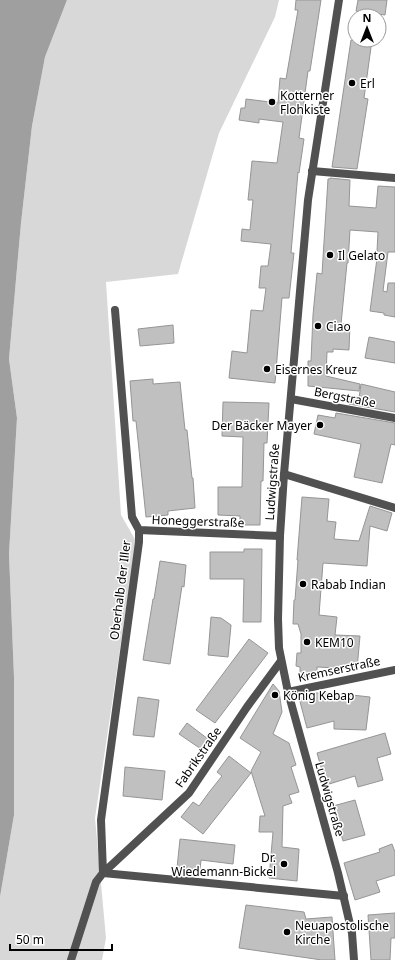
<svg xmlns="http://www.w3.org/2000/svg" width="395" height="960" font-family="'Noto Sans',sans-serif">
	<rect width="100%" height="100%" fill="#fff"/>
	<path fill="#d8d8d8" d="M67,0H279L275,17L219,133L178,274L106,282L121,515L136,541L95,818L106,938L102,960H0V897L14,815V677L9,554L17,418L9,359L21,223L32,126L45,57Z"/>
	<path fill="#9f9f9f" d="M0,0H67L45,57L32,126L21,223L9,359L17,418L9,554L14,677V815L0,897Z"/>
	<path fill="#c0c0c0" stroke="#959595" d="M296,0H321L310,71H308L299,138L304,139L299,173L298,172L291,253H294L289,298H282L275,383L229,378L232,351L247,353L251,310L263,311L266,288H259L261,266H268L271,244L241,241L242,229L250,230L253,200H248L252,161L277,163L283,122L259,119V123L239,120L241,108H245L246,99L278,103L280,78L286,79L298,10H295Z
		M358,0H387L385,15L356,11Z
		M351,40H372L364,98L368,99L357,169L332,167Z
		M330,178L350,180L349,206L376,208L378,186L395,187V252H388L383,291L387,292L388,283H395V317L384,315V313L370,311L378,251H377L378,232L350,230L348,263H347L341,324H350L349,350L333,349V352H327L326,376L360,384L359,391L308,386V361H311L313,315L317,273L322,274L328,179H330Z
		M173,325L174,343L140,346L138,329Z
		M369,337L395,342V363L365,358Z
		M153,379V384L180,382L185,430H187L192,478H193L195,508L168,511V515L146,517L136,421H133L130,381Z
		M361,384L395,392V412L349,404L350,397L359,398Z
		M223,402L269,403L267,443H264L263,481H261L260,525H240V516L218,515V487H242L243,437L222,436Z
		M336,413L395,423V445L391,444L382,483L354,477L361,444L314,434L318,415L335,418Z
		M302,497L329,499L327,521L336,522L334,539L359,541L370,506L392,513L387,531L370,526L367,566L323,563L319,615L337,617L335,635L360,636L357,669L317,667V677L300,676V667L296,666L297,653H301V634L298,624H293L294,600H295L298,560H297Z
		M244,549H262L261,622H243L244,579H210V552H244Z
		M160,561L186,565L184,587L182,586L170,664L143,660L153,599H154Z
		M211,617L221,618L231,625L228,657L208,655Z
		M249,639L268,653L215,723L196,710Z
		M273,684L279,691L282,712L273,734L289,743L296,765L291,767L299,792L289,795L292,803L283,806L282,847L299,849L297,881L269,878L273,832H259L260,816H265L251,771L261,752L240,738Z
		M316,693H334L370,697L366,730L334,729V721L307,728L299,698Z
		M138,697L159,700L154,737L133,735Z
		M187,723L208,739L201,749L179,734Z
		M385,733L391,754L377,758L383,780L358,787L355,776L326,785L317,753Z
		M229,756L251,773L203,834L181,817L193,802L199,806L210,791L222,776L217,772Z
		M125,767L165,771L162,800L123,796Z
		M355,800L365,835L343,841L333,806Z
		M180,839L235,845L233,864L201,860L200,870L177,868Z
		M392,844L395,852V875L376,881L380,892L355,900L344,863L380,852L379,849Z
		M246,905L304,912L306,919L332,917L335,960H322L239,948Z
		M395,913V938H391L390,960H371L368,915Z"/>
	<g fill="none" stroke-linecap="round" stroke-linejoin="round">
		<path stroke="#515151" stroke-width="8" d="M312,171L395,178
			M291,399L395,418
			M284,474L395,508
			M139,530L280,536
			M288,692L395,670
			M103,873L101,820L139,542V530L132,517L115,310
			M103,873L344,896
			M71,960L96,882L103,873L189,793L247,707L281,661"/>
		<path stroke="#515151" stroke-width="8" d="M339,0L308,200L284,474L280,536L278,619L279,648L288,692L338,873L352,933L354,960"/>
	</g>
	<g fill="#000" stroke="#fff" stroke-width="1.5">
		<circle cx="352" cy="83" r="4"/>
		<circle cx="272" cy="102" r="4"/>
		<circle cx="330" cy="255" r="4"/>
		<circle cx="318" cy="326" r="4"/>
		<circle cx="267" cy="369" r="4"/>
		<circle cx="320" cy="425" r="4"/>
		<circle cx="303" cy="584" r="4"/>
		<circle cx="307" cy="642" r="4"/>
		<circle cx="275" cy="695" r="4"/>
		<circle cx="284" cy="864" r="4"/>
		<circle cx="287" cy="932" r="4"/>
	</g>
	<g text-anchor="middle" dominant-baseline="central" stroke-width="3" stroke-linejoin="round" paint-order="stroke">
		<g font-size="12" fill="#000" stroke="#fff" text-anchor="start">
			<text x="360" y="83">Erl</text>
			<text x="280" y="95">Kotterner<tspan x="280" dy="14">Flohkiste</tspan></text>
			<text x="338" y="255">Il Gelato</text>
			<text x="326" y="326">Ciao</text>
			<text x="275" y="369">Eisernes Kreuz</text>
			<text x="312" y="425" text-anchor="end">Der Bäcker Mayer</text>
			<text x="311" y="584">Rabab Indian</text>
			<text x="315" y="642">KEM10</text>
			<text x="283" y="695">König Kebap</text>
			<text x="276" y="857" text-anchor="end">Dr.<tspan x="276" dy="14">Wiedemann-Bickel</tspan></text>
			<text x="295" y="925">Neuapostolische<tspan x="295" dy="14">Kirche</tspan></text>
		</g>
		<g font-size="12" fill="#000" stroke="#fff">
			<text transform="translate(345 397) rotate(11)">Bergstraße</text>
			<text transform="translate(272 482) rotate(-86)">Ludwigstraße</text>
			<text transform="translate(198 521) rotate(2)">Honeggerstraße</text>
			<text transform="translate(120 590) rotate(-83)">Oberhalb der Iller</text>
			<text transform="translate(339 669) rotate(-12)">Kremserstraße</text>
			<text transform="translate(198 757) rotate(-55)">Fabrikstraße</text>
			<text transform="translate(330 799) rotate(74)">Ludwigstraße</text>
		</g>
	</g>
	<g transform="translate(367 28)"><circle r="19" fill="#ffffff" stroke="#999999"/>
	<path d="M0-3L7 15L0 10L-7 15Z" fill="#000000"/>
	<text y="-6" font-size="11" font-weight="bold" text-anchor="middle" fill="#000000">N</text>
	</g>
	<path d="M10 944v6h102v-6" fill="none" stroke="#000000" stroke-width="2"/>
	<text x="16" y="944" font-size="12" fill="#000000" stroke="#ffffff" stroke-width="3" paint-order="stroke">50 m</text>
</svg>
